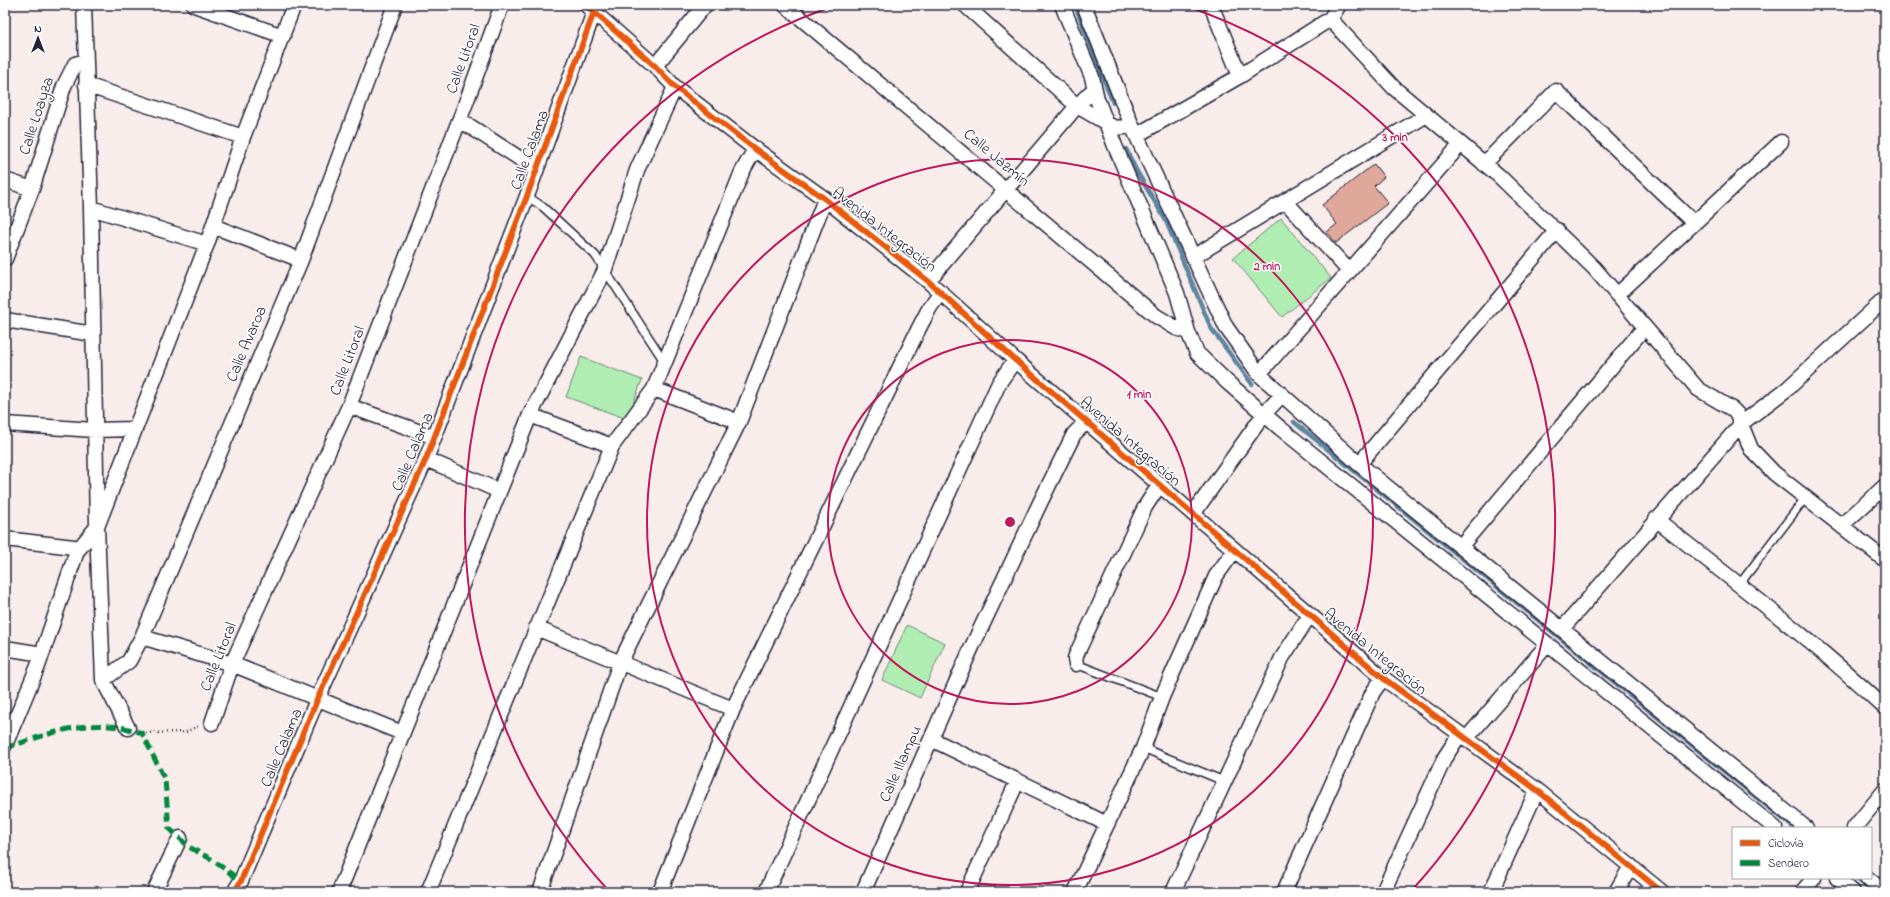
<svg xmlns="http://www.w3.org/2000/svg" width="1890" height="897" font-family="'Indie Flower',sans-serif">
	<rect width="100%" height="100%" fill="#f9edeb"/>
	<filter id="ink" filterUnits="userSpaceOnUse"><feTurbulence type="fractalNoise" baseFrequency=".025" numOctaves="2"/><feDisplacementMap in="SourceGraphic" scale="8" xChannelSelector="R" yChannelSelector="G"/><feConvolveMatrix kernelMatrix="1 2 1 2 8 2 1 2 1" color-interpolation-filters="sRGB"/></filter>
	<g filter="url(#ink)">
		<path fill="#b0edb3" stroke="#698877" d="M1281,218L1331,278L1282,317L1233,258Z
			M581,357L642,380L627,419L566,397Z
			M907,625L945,643L920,698L882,680Z"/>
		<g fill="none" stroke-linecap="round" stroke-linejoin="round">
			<path stroke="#5c85a0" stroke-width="4.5" d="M1075,5L1113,103
				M1126,149L1136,170L1165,219L1211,328L1252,384
				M1294,422L1794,828
				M1856,878L1873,892"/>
		</g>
		<path fill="#e0a79b" stroke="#22223b" d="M1374,164L1384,177L1374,186L1388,203L1336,243L1327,232L1337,224L1322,205Z"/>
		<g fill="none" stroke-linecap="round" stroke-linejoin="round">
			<defs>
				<path id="service" d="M527,196L543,207L595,255L664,361
					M1739,585L1806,497
					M1076,664L1162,697
					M1143,748L1226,782"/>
				<path id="minor" d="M84,5L91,208L97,527L103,680L128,728
					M194,5L283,36
					M586,5L655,66L675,87L755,149L825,199L928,281L1015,360L1383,678L1537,790L1662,892
					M785,5L1156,316L1176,328L1188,332
					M965,5L1077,106L1115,128L1132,126
					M1062,5L1092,77L1097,99L1115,146L1177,293L1188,332L1197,353L1227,382L1280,428L1775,828
					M1084,5L1132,126L1226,327L1259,374L1359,464L1806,828
					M1211,5L1240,76
					M1330,19L1394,88L1498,175L1594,268L1698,389L1732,409L1737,414L1751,449L1774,473L1885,560
					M655,66L705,5
					M86,85L243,137
					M460,120L536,169
					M1137,135L1240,76L1330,19L1339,5
					M1484,164L1556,91L1694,223
					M5,180L32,189
					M1285,201L1349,271
					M91,208L207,244
					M213,226L301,260
					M1193,257L1425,116
					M5,259L32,189L64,86L75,64L86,61
					M928,281L1077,106L1094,89
					M1617,295L1781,142
					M5,320L93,334
					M1259,374L1461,144
					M654,389L739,422
					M349,406L434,437
					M530,415L612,446
					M5,424L94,430L134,429
					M426,459L499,491
					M1359,464L1557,230
					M1193,514L1264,414L1282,395
					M1656,519C1733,581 1813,640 1885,708
					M1842,525L1885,486
					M5,539L74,547L77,551
					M1460,547L1644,328
					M536,628L733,709
					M1562,629L1742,423L1787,389L1885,299
					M142,637L232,664L402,733
					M5,648L42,654
					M1076,664L1075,658L1078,651L1145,507L1160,484
					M103,680L129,661L142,637L301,260L395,5
					M212,723L232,664L349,406L464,108L502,5
					M931,739L1107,824
					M1466,739L1547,645
					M5,745L38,666L77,551L97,527L207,244L243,137L294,5
					M1854,828L1885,790
					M1837,878L1853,892
					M1867,878L1885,892
					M154,892L180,838
					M234,892L241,881L317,700L426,459L527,196L594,12
					M339,892L530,415L604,272L637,170L675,87
					M428,892L612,446L654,389L742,172L755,149
					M540,892L620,663L739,422L825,199
					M660,892L733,709L919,328L930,307L941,292
					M766,892L999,383L1015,360
					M863,892L971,649L1039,505L1074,434L1087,421
					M967,892L1017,782
					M1075,892L1143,748L1162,697L1216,576L1234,551
					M1173,892L1282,658L1309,616
					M1284,892L1373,692L1383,678
					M1383,892L1445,757L1460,734
					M1491,892L1537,790
					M1616,892L1631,866
					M1802,892L1814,878"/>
			</defs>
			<use href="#service" stroke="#22223b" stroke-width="10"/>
			<use href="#minor" stroke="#22223b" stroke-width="17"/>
			<path stroke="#22223b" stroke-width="2.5" stroke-dasharray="1 3" stroke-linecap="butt" d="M142,733L186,732L200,725"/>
			<use href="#service" stroke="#fff" stroke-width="7"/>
			<use href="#minor" stroke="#fff" stroke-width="14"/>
			<path stroke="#00873e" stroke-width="5" stroke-dasharray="10 5" stroke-linecap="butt" d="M5,748C53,733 92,715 142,733L165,780L169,828L189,847L211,859L241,881"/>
			<defs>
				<path id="cycleway" d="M586,5L655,66L675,87L755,149L825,199L928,281L1015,360L1383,678L1537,790L1662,892
					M234,892L241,881L317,700L426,459L527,196L594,12"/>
			</defs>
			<use href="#cycleway" stroke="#fff" stroke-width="8"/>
			<use href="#cycleway" stroke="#e8590c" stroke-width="6"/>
		</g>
	</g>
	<g fill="none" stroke="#c2185b" stroke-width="2">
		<circle cx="1010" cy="522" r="182"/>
		<circle cx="1010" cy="522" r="363"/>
		<path d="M608 890A545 545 0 0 1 837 5M1183 5A545 545 0 0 1 1412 890"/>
	</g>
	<g text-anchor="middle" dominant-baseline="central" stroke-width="3" stroke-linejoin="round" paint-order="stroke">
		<g font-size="16" fill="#22223b" stroke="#fff">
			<text transform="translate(464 59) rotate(-70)">Calle Litoral</text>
			<text transform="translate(37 116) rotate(-72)">Calle Loayza</text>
			<text transform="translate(530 150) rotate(-70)">Calle Calama</text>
			<text transform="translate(996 158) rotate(40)">Calle Jazmín</text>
			<text transform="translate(884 230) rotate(38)">Avenida Integración</text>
			<text transform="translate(247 344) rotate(-67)">Calle Avaroa</text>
			<text transform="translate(348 361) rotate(-69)">Calle Litoral</text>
			<text transform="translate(1130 442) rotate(41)">Avenida Integración</text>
			<text transform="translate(413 452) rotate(-67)">Calle Calama</text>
			<text transform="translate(1375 652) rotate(39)">Avenida Integración</text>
			<text transform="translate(219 657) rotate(-68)">Calle Litoral</text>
			<text transform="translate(282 748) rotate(-67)">Calle Calama</text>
			<text transform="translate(901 764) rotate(-66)">Calle Illampu</text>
		</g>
	</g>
	<circle cx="1010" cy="522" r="6" fill="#c2185b" stroke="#fff" stroke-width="2"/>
	<g font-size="12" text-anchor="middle" font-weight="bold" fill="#c2185b" stroke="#fff" stroke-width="3" stroke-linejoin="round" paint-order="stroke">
		<text x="1395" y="141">3 min</text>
		<text x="1267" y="270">2 min</text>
		<text x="1139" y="398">1 min</text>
	</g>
	<rect width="1890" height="897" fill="none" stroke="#fff" stroke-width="20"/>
	<rect x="10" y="10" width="1870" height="877" fill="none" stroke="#22223b" stroke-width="1.5" filter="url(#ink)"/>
	<rect x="1732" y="827" width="140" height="52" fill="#ffffff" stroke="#a7a7b1"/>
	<rect x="1740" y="840" width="20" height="6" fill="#e8590c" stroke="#a7a7b1"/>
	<text x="1768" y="847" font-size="12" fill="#22223b">Ciclovía</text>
	<rect x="1740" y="860" width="20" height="6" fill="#00873e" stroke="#a7a7b1"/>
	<text x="1768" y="867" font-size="12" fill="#22223b">Sendero</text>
	<g transform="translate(38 38)" stroke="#ffffff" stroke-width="3" paint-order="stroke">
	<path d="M0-3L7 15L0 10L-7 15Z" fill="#22223b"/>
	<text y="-6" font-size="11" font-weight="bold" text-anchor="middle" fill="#22223b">N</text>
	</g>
</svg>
